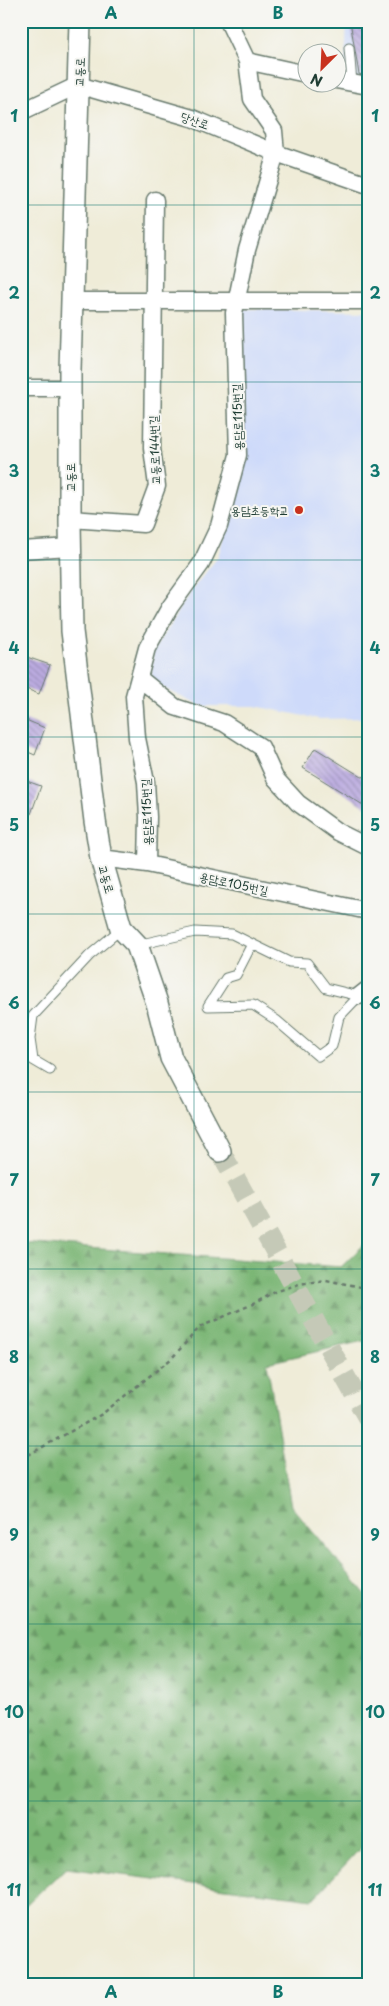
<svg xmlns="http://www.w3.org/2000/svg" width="389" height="2006" font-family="'Playpen Sans','Poor Story',sans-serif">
	<defs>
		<pattern id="forest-firs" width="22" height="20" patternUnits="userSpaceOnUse" patternTransform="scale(1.25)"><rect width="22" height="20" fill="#7ab674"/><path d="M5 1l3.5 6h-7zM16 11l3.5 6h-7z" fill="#639560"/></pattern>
		<pattern id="building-back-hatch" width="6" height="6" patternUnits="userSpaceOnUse" patternTransform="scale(1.25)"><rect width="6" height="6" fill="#bbabe0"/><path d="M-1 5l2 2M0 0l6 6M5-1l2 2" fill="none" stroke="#978cb6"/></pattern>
	</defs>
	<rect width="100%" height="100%" fill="#f6f6f2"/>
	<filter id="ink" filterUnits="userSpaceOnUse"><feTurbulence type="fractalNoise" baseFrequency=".02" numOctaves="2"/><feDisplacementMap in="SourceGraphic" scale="10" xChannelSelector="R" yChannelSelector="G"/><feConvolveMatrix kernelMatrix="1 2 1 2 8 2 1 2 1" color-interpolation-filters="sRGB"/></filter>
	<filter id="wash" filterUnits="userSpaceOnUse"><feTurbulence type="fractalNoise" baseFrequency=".0096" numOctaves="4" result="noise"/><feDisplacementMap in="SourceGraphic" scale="20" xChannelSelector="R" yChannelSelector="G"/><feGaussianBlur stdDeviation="1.12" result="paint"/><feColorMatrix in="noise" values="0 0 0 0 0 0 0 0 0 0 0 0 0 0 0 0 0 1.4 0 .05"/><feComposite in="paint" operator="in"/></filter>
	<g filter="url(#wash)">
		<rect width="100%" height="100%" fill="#efecd8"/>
		<path fill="#cedafa" d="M347,21H368V81L344,78Z
			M243,309L368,311V718L319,719L255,706H200L151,682L153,651L191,591L218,557L243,464Z"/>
		<path fill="url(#forest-firs)" stroke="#4c7a54" d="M368,1241V1340L267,1363L291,1506L368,1597V1840L313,1899L66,1868L21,1909V1243L341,1267Z"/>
		<g id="blocks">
			<path fill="url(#building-back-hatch)" d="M350,21H368V76L359,74Z
				M21,655L50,665L39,694L21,687Z
				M21,718L45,728L35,755L21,749Z
				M315,748L362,777L368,776V808L303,768Z
				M21,779L41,786L31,814L21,811Z"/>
		</g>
	</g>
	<g filter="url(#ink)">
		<use href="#blocks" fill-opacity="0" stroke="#687a6d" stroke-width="1"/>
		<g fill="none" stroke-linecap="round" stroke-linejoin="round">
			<path stroke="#c5c9b7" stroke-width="21" stroke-dasharray="21 11" stroke-linecap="butt" d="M220,1151L368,1418"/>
			<defs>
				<path id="service" d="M349,48L352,83
					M252,944L289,962L307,963L326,988L359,996L339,1017L332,1046L318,1056L276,1020L253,1005L208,1006L226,978L236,975Z
					M137,945L195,932L232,934L252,944
					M50,1070L33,1060L30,1039L33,1016L90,955L121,929"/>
				<path id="minor" d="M247,61L306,74
					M336,80L368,86
					M21,112L78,85L192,118L276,153L368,185
					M72,301H368
					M21,388H70
					M70,519L143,524L157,486L152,448L155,200
					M21,550L71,547
					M139,678L175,707L224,723L261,747L275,778L298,803L338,832L368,847
					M101,858L147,864L368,911
					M147,864L148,817L146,782L137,738L134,696L147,648L170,607L201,564L219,526L238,455L234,313L247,250L276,153L274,131L252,99L247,61L228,21
					M359,996L368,989"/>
				<path id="tertiary" d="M80,21L70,370V523L72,631L95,821L101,858L121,928L137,945L157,1003L171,1058L220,1151"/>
			</defs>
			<use href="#service" stroke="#687a6d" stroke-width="11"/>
			<use href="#minor" stroke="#687a6d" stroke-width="19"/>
			<use href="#tertiary" stroke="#687a6d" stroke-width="24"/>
			<path stroke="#687a6d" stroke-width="2.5" stroke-dasharray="4 4" stroke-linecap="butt" d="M21,1459L102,1414L171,1359L200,1327L253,1304L275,1292L299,1284L326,1280L361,1287L368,1286"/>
			<use href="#service" stroke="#fff" stroke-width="9"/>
			<use href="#minor" stroke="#fff" stroke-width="16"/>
			<use href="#tertiary" stroke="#fff" stroke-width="21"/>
		</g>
	</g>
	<path fill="none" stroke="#0f766e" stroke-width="1" stroke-opacity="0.55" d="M194,21V1985M21,205H368M21,382H368M21,560H368M21,737H368M21,914H368M21,1092H368M21,1269H368M21,1446H368M21,1624H368M21,1801H368"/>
	<circle fill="#c8321e" stroke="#f6f6f2" stroke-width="2" cx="299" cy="510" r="5"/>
	<g text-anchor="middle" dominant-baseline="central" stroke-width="4" stroke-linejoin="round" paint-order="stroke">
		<g font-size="12" fill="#1f3d34" stroke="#f6f6f2">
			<text transform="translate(79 72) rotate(-88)">교동로</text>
			<text transform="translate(195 120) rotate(19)">당산로</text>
			<text transform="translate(237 417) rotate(-92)">용담로115번길</text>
			<text transform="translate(154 450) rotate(-92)">교동로144번길</text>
			<text transform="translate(70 477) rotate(-90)">교동로</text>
			<text transform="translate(146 812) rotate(-92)">용담로115번길</text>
			<text transform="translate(107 879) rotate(74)">교동로</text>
			<text transform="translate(234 883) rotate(12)">용담로105번길</text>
		</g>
		<g font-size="12" fill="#1f3d34" stroke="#f6f6f2" text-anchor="end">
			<text x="289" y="510">용담초등학교</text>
		</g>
	</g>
	<rect width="389" height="2006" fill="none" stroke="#f6f6f2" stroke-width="55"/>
	<g transform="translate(322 68) rotate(204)"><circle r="24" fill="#f6f6f2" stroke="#a0aca6"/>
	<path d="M0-4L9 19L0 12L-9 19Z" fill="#c8321e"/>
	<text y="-8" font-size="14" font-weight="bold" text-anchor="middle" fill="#1f3d34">N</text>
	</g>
	<rect x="28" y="28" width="334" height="1950" fill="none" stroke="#0f766e" stroke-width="2"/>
	<g font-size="16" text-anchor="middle" font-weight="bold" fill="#0f766e">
		<text x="111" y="19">A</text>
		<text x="278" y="19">B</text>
		<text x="14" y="122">1</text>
		<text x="375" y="122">1</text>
		<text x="14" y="299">2</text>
		<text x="375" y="299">2</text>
		<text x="14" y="477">3</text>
		<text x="375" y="477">3</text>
		<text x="14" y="654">4</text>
		<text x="375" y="654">4</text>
		<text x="14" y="831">5</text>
		<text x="375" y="831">5</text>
		<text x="14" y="1009">6</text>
		<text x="375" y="1009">6</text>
		<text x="14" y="1186">7</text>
		<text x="375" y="1186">7</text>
		<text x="14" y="1363">8</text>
		<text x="375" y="1363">8</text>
		<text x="14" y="1541">9</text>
		<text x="375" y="1541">9</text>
		<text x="14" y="1718">10</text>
		<text x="375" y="1718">10</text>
		<text x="14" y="1896">11</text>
		<text x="375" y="1896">11</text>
		<text x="111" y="1998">A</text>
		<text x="278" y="1998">B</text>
	</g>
</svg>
